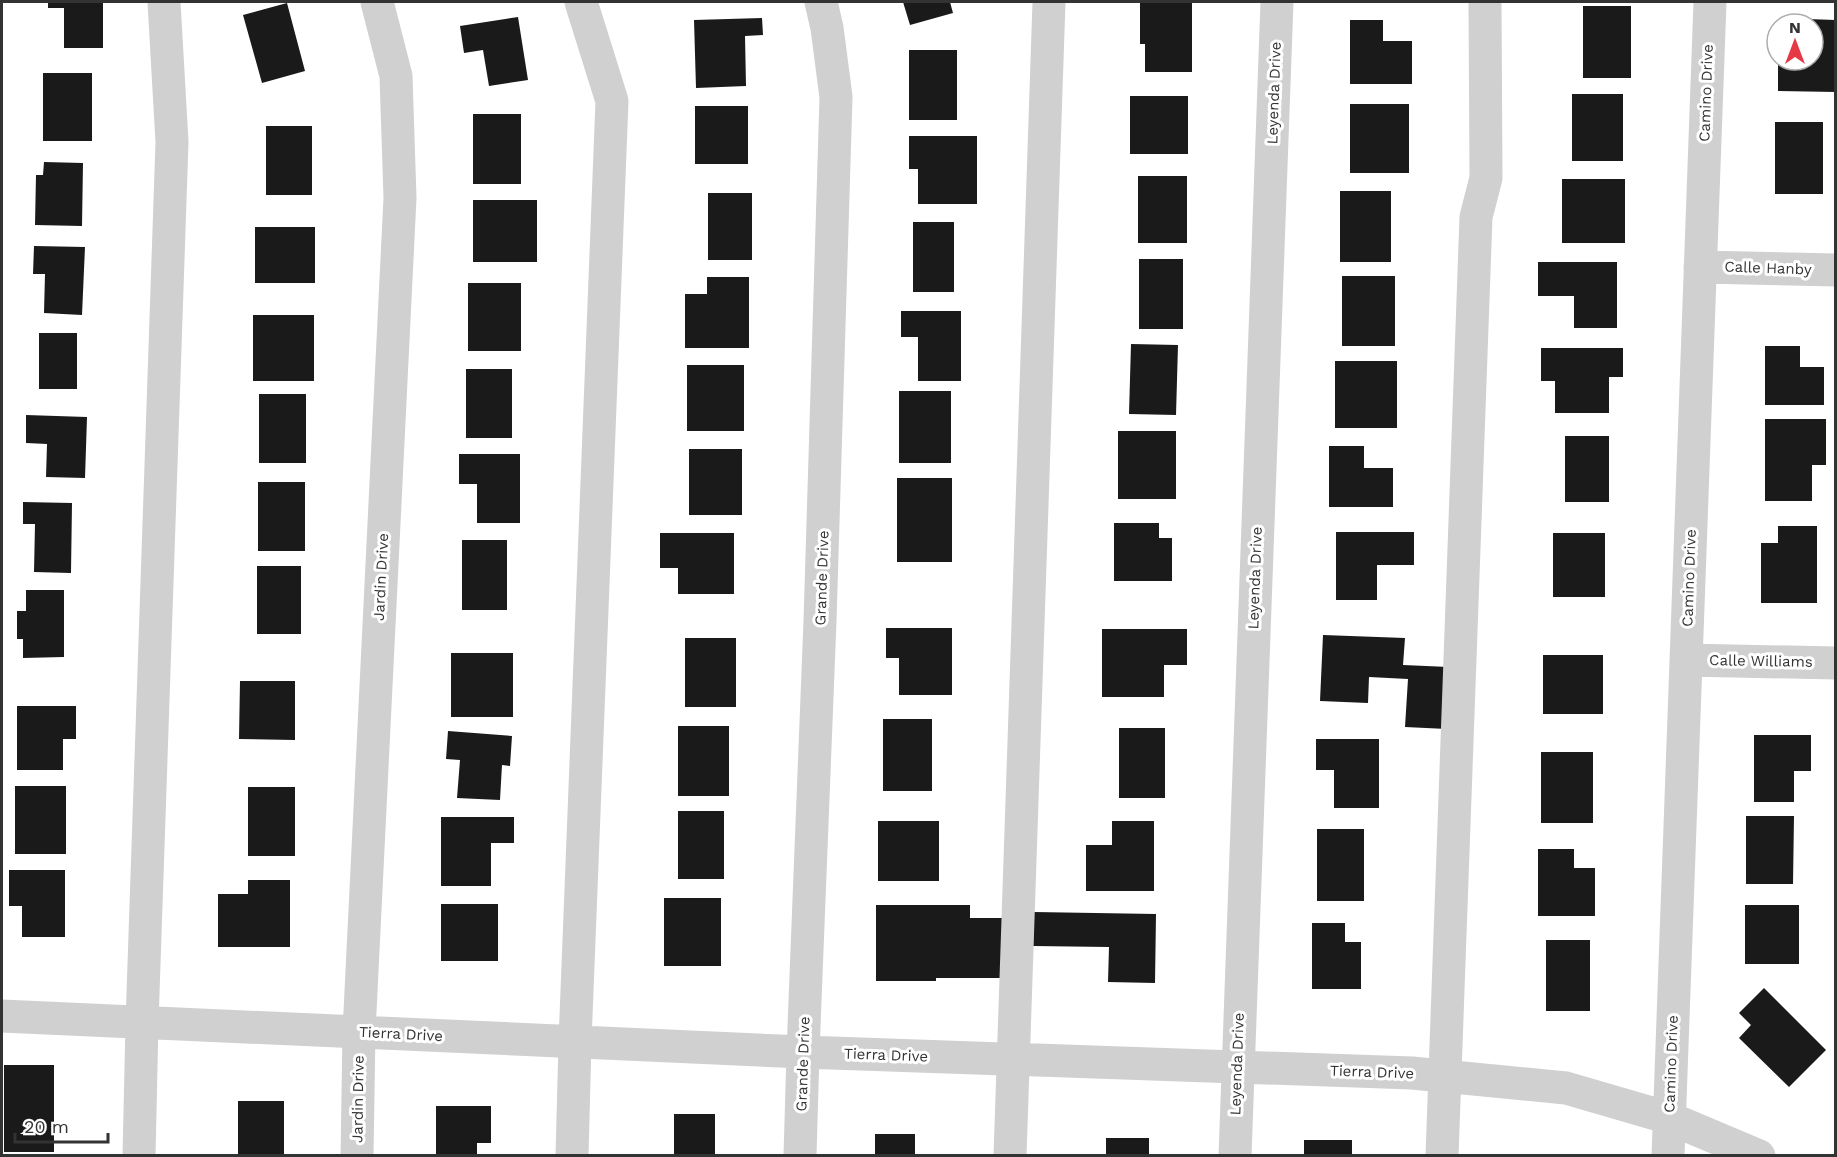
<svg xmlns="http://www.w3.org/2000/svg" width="1837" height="1157" font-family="'Work Sans',sans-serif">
	<rect width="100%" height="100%" fill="#fff"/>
	<path fill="#1a1a1a" d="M48,2H103V48H64V8H48Z
		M903,2H950L953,13L910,25Z
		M287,3L305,71L262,83L243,15Z
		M1140,3H1192V72H1145V44H1140Z
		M1583,6H1631V78H1583Z
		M518,17L528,80L489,86L483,50L464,53L460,26Z
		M762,18L763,35L745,36L746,86L696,88L694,20Z
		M1807,19L1836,20V92L1778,91V60H1813V24H1807Z
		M1350,20H1383V41H1412V84H1350Z
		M909,50H957V120H909Z
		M43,73H92V141H43Z
		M1572,94H1623V161H1572Z
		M1130,96H1188V154H1130Z
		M1350,104H1409V173H1350Z
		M695,106H748V164H695Z
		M473,114H521V184H473Z
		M1775,122H1823V194H1775Z
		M266,126H312V195H266Z
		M909,136H977V204H918V169H909Z
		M44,162L83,163L82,226L35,225L36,175H43Z
		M1138,176H1187V243H1138Z
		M1562,179H1625V243H1562Z
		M1340,191H1391V262H1340Z
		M708,193H752V260H708Z
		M473,200H537V262H473Z
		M913,222H954V292H913Z
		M255,227H315V283H255Z
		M34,246L85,247L82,315L44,313L45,274H33Z
		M1139,259H1183V329H1139Z
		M1538,262H1617V328H1574V296H1538Z
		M1342,276H1395V346H1342Z
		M707,277H749V348H685V294H707Z
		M468,283H521V351H468Z
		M901,311H961V381H918V337H901Z
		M253,315H314V381H253Z
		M39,333H77V389H39Z
		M1131,344L1178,345L1176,415L1129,414Z
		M1765,346H1800V367H1824V405H1765Z
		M1541,348H1623V377H1609V413H1555V381H1541Z
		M1335,361H1397V428H1335Z
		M687,365H744V431H687Z
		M466,369H512V438H466Z
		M899,391H951V463H899Z
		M259,394H306V463H259Z
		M26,415L87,417L85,478L46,477L47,444L26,443Z
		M1765,419H1826V465H1812V501H1765Z
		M1118,431H1176V499H1118Z
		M1565,436H1609V502H1565Z
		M1329,446H1364V468H1393V507H1329Z
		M689,449H742V515H689Z
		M459,454H520V523H477V484H459Z
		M897,478H952V562H897Z
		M258,482H305V551H258Z
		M23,502L72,503L71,573L34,572L35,524H23Z
		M1114,523H1159V538H1172V581H1114Z
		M1778,526H1817V603H1761V543H1778Z
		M1336,532H1414V565H1377V600H1336Z
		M660,533H734V594H678V568H660Z
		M1553,533H1605V597H1553Z
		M462,540H507V610H462Z
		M257,566H301V634H257Z
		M26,590H64V657L23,658V639H17V611H26Z
		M886,628H952V695H899V658H886Z
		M1102,629H1187V665H1164V697H1102Z
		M1323,635L1405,638L1403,665L1449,667L1447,729L1405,727L1408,679L1369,677L1368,703L1320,701Z
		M685,638H736V707H685Z
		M451,653H513V717H451Z
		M1543,655H1603V714H1543Z
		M240,681H295V740L239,739Z
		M17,706H76V739H63V770H17Z
		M883,719H932V791H883Z
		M678,726H729V796H678Z
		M1119,728H1165V798H1119Z
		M448,731L512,736L510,766L502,765L500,800L457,798L460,760L446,759Z
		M1754,735H1811V771H1794V802H1754Z
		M1316,739H1379V808H1334V770H1316Z
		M1541,752H1593V823H1541Z
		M15,786H66V854H15Z
		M248,787H295V856H248Z
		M678,811H724V879H678Z
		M1746,816H1794L1793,884H1746Z
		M441,817H514V843H491V886H441Z
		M878,821H939V881H878Z
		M1112,821H1154V891H1086V845H1112Z
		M1317,829H1364V901H1317Z
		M1538,849H1574V868H1595V916H1538Z
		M9,870H65V937H22V906H9Z
		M248,880H290V947H218V894H248Z
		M664,898H721V966H664Z
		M441,904H498V961H441Z
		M876,905H970V918H1005V978H936V981H876Z
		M1745,905H1799V964H1745Z
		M1034,912L1156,914L1155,983L1108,982L1109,947L1033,946Z
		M1312,923H1345V942H1361V989H1312Z
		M1546,940H1590V1011H1546Z
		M1764,988L1826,1050L1789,1087L1739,1038L1751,1025L1739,1013Z
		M4,1065H54V1152H4Z
		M238,1101H284V1156H238Z
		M436,1106H491V1143H477V1156H436Z
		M674,1114H715V1156H674Z
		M875,1134H915V1156H875Z
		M1106,1138H1149V1156H1106Z
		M1304,1140H1352V1156H1304Z"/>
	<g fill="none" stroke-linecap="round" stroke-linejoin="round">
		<path stroke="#d0d0d0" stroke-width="33" d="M1700,267L1836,270
			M1686,660L1836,663
			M2,1016L803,1052L1412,1073L1566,1088L1669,1118L1759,1156
			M139,1156L142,1023L172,142L164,2
			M357,1156L359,1032L400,198L396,76L377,2
			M572,1156L575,1042L612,101L581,2
			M800,1156L803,1052L820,621L836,97L827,28L821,2
			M1010,1156L1049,2
			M1235,1156L1277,2
			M1442,1156L1476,217L1486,178L1485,2
			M1668,1156L1710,2"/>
	</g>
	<g text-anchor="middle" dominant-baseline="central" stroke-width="6" stroke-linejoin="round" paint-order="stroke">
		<g font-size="15" fill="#333" stroke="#fff">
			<text transform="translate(1274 93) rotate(-88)">Leyenda Drive</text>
			<text transform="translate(1706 93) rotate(-88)">Camino Drive</text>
			<text transform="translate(1768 268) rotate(2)">Calle Hanby</text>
			<text transform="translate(381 577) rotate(-87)">Jardin Drive</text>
			<text transform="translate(822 578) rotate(-88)">Grande Drive</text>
			<text transform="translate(1255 578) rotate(-88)">Leyenda Drive</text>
			<text transform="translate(1689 578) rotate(-88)">Camino Drive</text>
			<text transform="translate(1761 661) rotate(1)">Calle Williams</text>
			<text transform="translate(401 1034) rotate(3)">Tierra Drive</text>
			<text transform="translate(886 1055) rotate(2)">Tierra Drive</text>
			<text transform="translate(803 1064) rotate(-88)">Grande Drive</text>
			<text transform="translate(1237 1064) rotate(-88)">Leyenda Drive</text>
			<text transform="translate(1671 1064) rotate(-88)">Camino Drive</text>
			<text transform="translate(1372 1072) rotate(2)">Tierra Drive</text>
			<text transform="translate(358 1099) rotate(-89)">Jardin Drive</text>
		</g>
	</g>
	<rect width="1837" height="1157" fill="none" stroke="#333333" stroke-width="6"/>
	<g transform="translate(1795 42)"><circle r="28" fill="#ffffff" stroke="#adadad" stroke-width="1.5"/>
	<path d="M0-4.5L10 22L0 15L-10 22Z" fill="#e63946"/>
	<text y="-9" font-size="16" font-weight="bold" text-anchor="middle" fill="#333333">N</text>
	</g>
	<path d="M15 1133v9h93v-9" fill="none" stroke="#333333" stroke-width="3"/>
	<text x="24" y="1133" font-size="18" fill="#333333" stroke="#ffffff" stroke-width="4.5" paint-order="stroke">20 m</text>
</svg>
